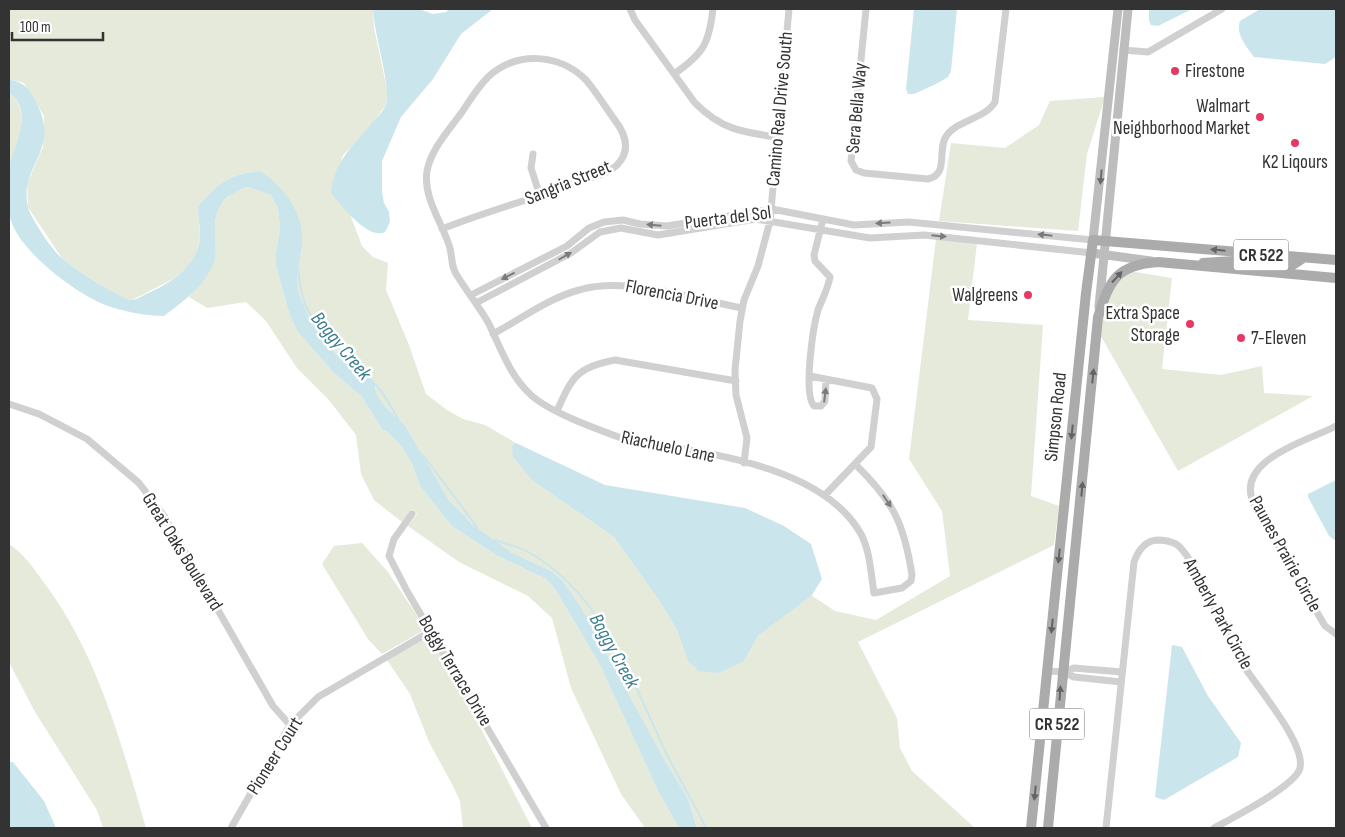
<svg xmlns="http://www.w3.org/2000/svg" width="1345" height="837" font-family="'Sofia Sans Condensed',sans-serif">
	<rect width="100%" height="100%" fill="#fff"/>
	<path fill="#e5eadb" d="M9,9H373L374,28L388,94L385,106L365,134L343,155L331,194L350,214L362,246L373,257L388,263L386,290L409,345L426,394L447,410L463,419L485,425L516,443L512,445L533,481L614,537L660,602L677,630L688,661H744L758,636L811,595L835,611L876,620L950,576L942,511L909,459L936,239L977,243L968,320L1043,325L1031,496L1059,506L1054,545L858,642L897,718L900,748L912,771L975,828H697L688,799L667,764L581,607L562,580L551,571L511,552L471,523L449,500L405,425C395,417 383,406 377,394C375,391 376,386 374,383C370,377 358,373 352,368C329,350 306,319 298,291C294,277 299,266 301,253C305,218 289,193 262,172C232,171 217,184 198,206L200,237L197,252L187,268L173,279L132,300L118,297L63,260L28,207L27,184L43,147L44,116L24,83L9,79Z
		M9,93C32,108 17,147 9,168Z
		M1105,97L1087,154L1078,231L939,221L951,143L1005,148L1039,125L1050,101Z
		M247,187L271,195L278,209L280,229L276,252V266L289,313L297,331L334,373L362,397L382,429L390,434L401,446L412,464L420,486L452,526L496,555L546,579L555,589L600,665L659,793L679,828H645L621,794L571,688L552,618L528,596L459,562L408,526L417,514L412,509L402,522L374,500L361,474L356,435L329,400L297,368L266,321L246,302L207,308L189,297L206,275L218,207L232,193Z
		M1129,271L1172,278L1162,369L1221,375L1262,366L1264,393L1313,396L1178,471L1099,333C1102,305 1108,290 1129,271Z
		M362,543L388,572L426,629L382,654L368,639L322,564L334,546Z
		M9,544C23,553 32,566 42,580C97,652 121,742 146,828H103L97,810L35,712L9,662Z
		M429,635L453,674L532,828H463L460,801L452,784L429,742L410,694L387,660Z"/>
	<path fill="#cbe5ec" d="M373,9H419L433,14L446,12L449,9H493L461,34L433,79L401,117L382,161V192L384,203L389,212L390,222L385,232C367,240 343,206 331,194C334,160 353,147 372,123C377,117 384,111 386,104C391,85 374,34 373,9Z
		M914,9H957L951,71L948,77L938,83L914,94H908L906,89Z
		M1149,9H1192L1158,26L1151,25L1149,21Z
		M1260,9H1336V57L1325,64L1254,57C1247,47 1235,34 1240,21Z
		M9,79C26,84 28,87 36,102C62,150 18,167 28,207C31,219 54,253 64,260C73,268 123,301 132,300C136,300 142,296 146,294C170,284 199,265 200,236C200,226 198,216 198,206C217,184 232,171 262,172C289,192 307,218 301,253C299,266 295,277 298,290C306,318 329,351 352,368C358,373 370,377 374,383C376,386 375,391 377,394C383,406 395,417 405,425L449,500L471,523L511,552L551,571L562,580L581,607L667,764L688,799L697,828H679L659,793L600,665L555,589L546,579L496,555L452,526L420,486L412,464L401,446L390,434L382,429L362,397L334,373L297,331L289,313L276,266V252L280,229L278,209L271,195L247,187C218,197 214,212 215,240C215,246 216,253 215,259C208,283 183,302 164,316C146,316 126,312 108,306C77,295 12,247 9,212C7,199 6,179 9,167C15,145 34,109 9,93Z
		M516,443L605,485L745,508L784,526L811,544L822,579L812,595L758,636L744,661L719,673L699,671L688,661L677,630L660,602L614,537L533,481L513,457L512,445Z
		M1336,480V541L1329,536L1308,497V494Z
		M1172,645L1182,647L1208,696L1241,743L1238,757L1164,800L1155,797Z
		M9,762H13L44,801L56,828H9Z"/>
	<g fill="none" stroke-linecap="round" stroke-linejoin="round">
		<path stroke="#cbe5ec" stroke-width="2" d="M298,268C299,277 300,288 303,298C315,335 352,358 376,385C386,396 392,408 399,421
			M423,455L477,527
			M494,540C506,544 520,547 530,553C599,592 630,675 662,744C675,773 692,799 706,828"/>
		<path stroke="#d0d0d0" stroke-width="7" d="M630,9L635,20L695,103C721,129 741,132 776,137
			M866,9L851,161L856,170L864,173L928,179C950,174 936,149 947,135C958,120 985,119 995,102L1006,9
			M1123,50L1148,52L1222,9
			M674,74C703,54 709,44 713,9
			M533,154L531,168L540,196
			M823,219L814,255L815,261L830,277C828,289 822,299 818,310C813,327 803,394 814,406H821L825,401L826,379
			M442,229C487,211 533,199 578,182C590,178 608,174 617,165C632,150 625,133 614,119C605,106 596,92 586,80C559,53 516,51 488,77C478,87 470,100 462,112C449,130 431,149 427,171C423,197 441,221 449,245C453,256 450,267 458,277C468,293 480,308 489,324C501,349 510,376 531,395C549,412 599,430 624,439C698,452 821,463 861,534C870,551 871,574 874,593L902,588L911,581L912,575C904,523 893,501 855,464
			M471,295L567,246L589,228L604,222L623,220L640,224L667,226L772,209L854,225L909,222L1093,240
			M476,303L571,253L600,232L621,228L658,235L756,219L870,238L924,235L1092,253
			M493,334C521,319 549,298 579,290C627,276 693,299 742,308
			M810,376L872,388L877,399L871,447L825,495
			M9,404L39,414L87,439L139,483L164,516L273,706L290,725
			M557,411C572,377 577,367 615,360L736,381
			M1336,426C1308,441 1233,460 1254,504L1325,626L1336,634
			M744,463L747,438L736,395L735,370L740,321L744,300L758,266L770,221L789,9
			M412,514L394,539L389,556L407,591L546,828
			M1048,671L1064,672L1074,668L1122,672
			M1064,672L1074,677L1121,682
			M231,828L290,725L318,697L431,631
			M1106,828L1134,562C1138,551 1144,541 1157,540C1163,540 1170,541 1176,544C1195,556 1226,637 1240,660C1253,683 1306,742 1300,768C1296,786 1232,818 1214,828"/>
		<path stroke="#bdbdbd" stroke-width="9" d="M1093,240L1118,9
			M1092,253L1151,261
			M1099,307L1128,9"/>
		<path stroke="#ababab" stroke-width="10" d="M1203,263L1234,261L1291,266L1303,258
			M1031,828L1086,293L1093,240L1336,260
			M1048,828L1098,317C1110,280 1116,265 1158,262L1336,278"/>
	</g>
	<defs><path id="oneway-solid" d="M-6-.8H1V-3.2L6.5 0L1 3.2V.8H-6Z" transform="scale(1.25)"/></defs>
	<use fill="#6a6a6a" href="#oneway-solid" transform="translate(1101 177) rotate(95)"/>
	<g fill="#7a7a7a">
		<use href="#oneway-solid" transform="translate(883 223) rotate(177)"/>
		<use href="#oneway-solid" transform="translate(654 225) rotate(-175)"/>
		<use href="#oneway-solid" transform="translate(1045 235) rotate(-174)"/>
		<use href="#oneway-solid" transform="translate(939 236) rotate(6)"/>
		<use href="#oneway-solid" transform="translate(565 256) rotate(-30)"/>
		<use href="#oneway-solid" transform="translate(508 276) rotate(153)"/>
		<use href="#oneway-solid" transform="translate(825 395) rotate(-83)"/>
		<use href="#oneway-solid" transform="translate(887 501) rotate(56)"/>
	</g>
	<g fill="#636363">
		<use href="#oneway-solid" transform="translate(1218 250) rotate(-174)"/>
		<use href="#oneway-solid" transform="translate(1117 277) rotate(-47)"/>
		<use href="#oneway-solid" transform="translate(1093 376) rotate(-84)"/>
		<use href="#oneway-solid" transform="translate(1072 432) rotate(96)"/>
		<use href="#oneway-solid" transform="translate(1082 489) rotate(-85)"/>
		<use href="#oneway-solid" transform="translate(1059 556) rotate(96)"/>
		<use href="#oneway-solid" transform="translate(1052 626) rotate(96)"/>
		<use href="#oneway-solid" transform="translate(1060 693) rotate(-86)"/>
		<use href="#oneway-solid" transform="translate(1035 793) rotate(96)"/>
	</g>
	<g fill="#e83762" stroke="#fff" stroke-width="2">
		<circle cx="1175" cy="71" r="5"/>
		<circle cx="1260" cy="117" r="5"/>
		<circle cx="1295" cy="143" r="5"/>
		<circle cx="1028" cy="295" r="5"/>
		<circle cx="1190" cy="324" r="5"/>
		<circle cx="1241" cy="338" r="5"/>
	</g>
	<g text-anchor="middle" dominant-baseline="central" stroke-width="5" stroke-linejoin="round" paint-order="stroke">
		<g fill="#fff" stroke="#707070" stroke-width="1">
			<rect x="1233.5" y="239.5" width="55" height="31" rx="4"/>
			<rect x="1029.5" y="708.5" width="55" height="31" rx="4"/>
		</g>
		<g font-size="18" font-weight="bold" fill="#333">
			<text x="1261" y="255">CR 522</text>
			<text x="1057" y="724">CR 522</text>
		</g>
		<g font-size="19" fill="#333" stroke="#fff" text-anchor="end">
			<text x="1185" y="71" text-anchor="start">Firestone</text>
			<text x="1250" y="106">Walmart<tspan x="1250" dy="22">Neighborhood Market</tspan></text>
			<text x="1295" y="162" text-anchor="middle">K2 Liqours</text>
			<text x="1018" y="295">Walgreens</text>
			<text x="1180" y="313">Extra Space<tspan x="1180" dy="22">Storage</tspan></text>
			<text x="1251" y="338" text-anchor="start">7-Eleven</text>
		</g>
		<g font-size="19" fill="#333" stroke="#fff">
			<text transform="translate(857 108) rotate(-85)">Sera Bella Way</text>
			<text transform="translate(780 109) rotate(-85)">Camino Real Drive South</text>
			<text transform="translate(568 183) rotate(-22)">Sangria Street</text>
			<text transform="translate(728 218) rotate(-7)">Puerta del Sol</text>
			<text transform="translate(672 295) rotate(11)">Florencia Drive</text>
			<text transform="translate(1056 417) rotate(-84)">Simpson Road</text>
			<text transform="translate(668 447) rotate(12)">Riachuelo Lane</text>
			<text transform="translate(182 552) rotate(58)">Great Oaks Boulevard</text>
			<text transform="translate(1285 554) rotate(61)">Paunes Prairie Circle</text>
			<text transform="translate(1218 614) rotate(61)">Amberly Park Circle</text>
			<text transform="translate(455 671) rotate(59)">Boggy Terrace Drive</text>
			<text transform="translate(275 756) rotate(-58)">Pioneer Court</text>
		</g>
		<g font-size="20" font-style="italic" fill="#3c7e90" stroke="#fff">
			<text transform="translate(341 346) rotate(50)">Boggy Creek</text>
			<text transform="translate(614 651) rotate(61)">Boggy Creek</text>
		</g>
	</g>
	<rect width="1345" height="837" fill="none" stroke="#333333" stroke-width="20"/>
	<path d="M12 32v8h91v-8" fill="none" stroke="#333333" stroke-width="2.5"/>
	<text x="20" y="32" font-size="15" fill="#333333" stroke="#ffffff" stroke-width="4" paint-order="stroke">100 m</text>
</svg>
